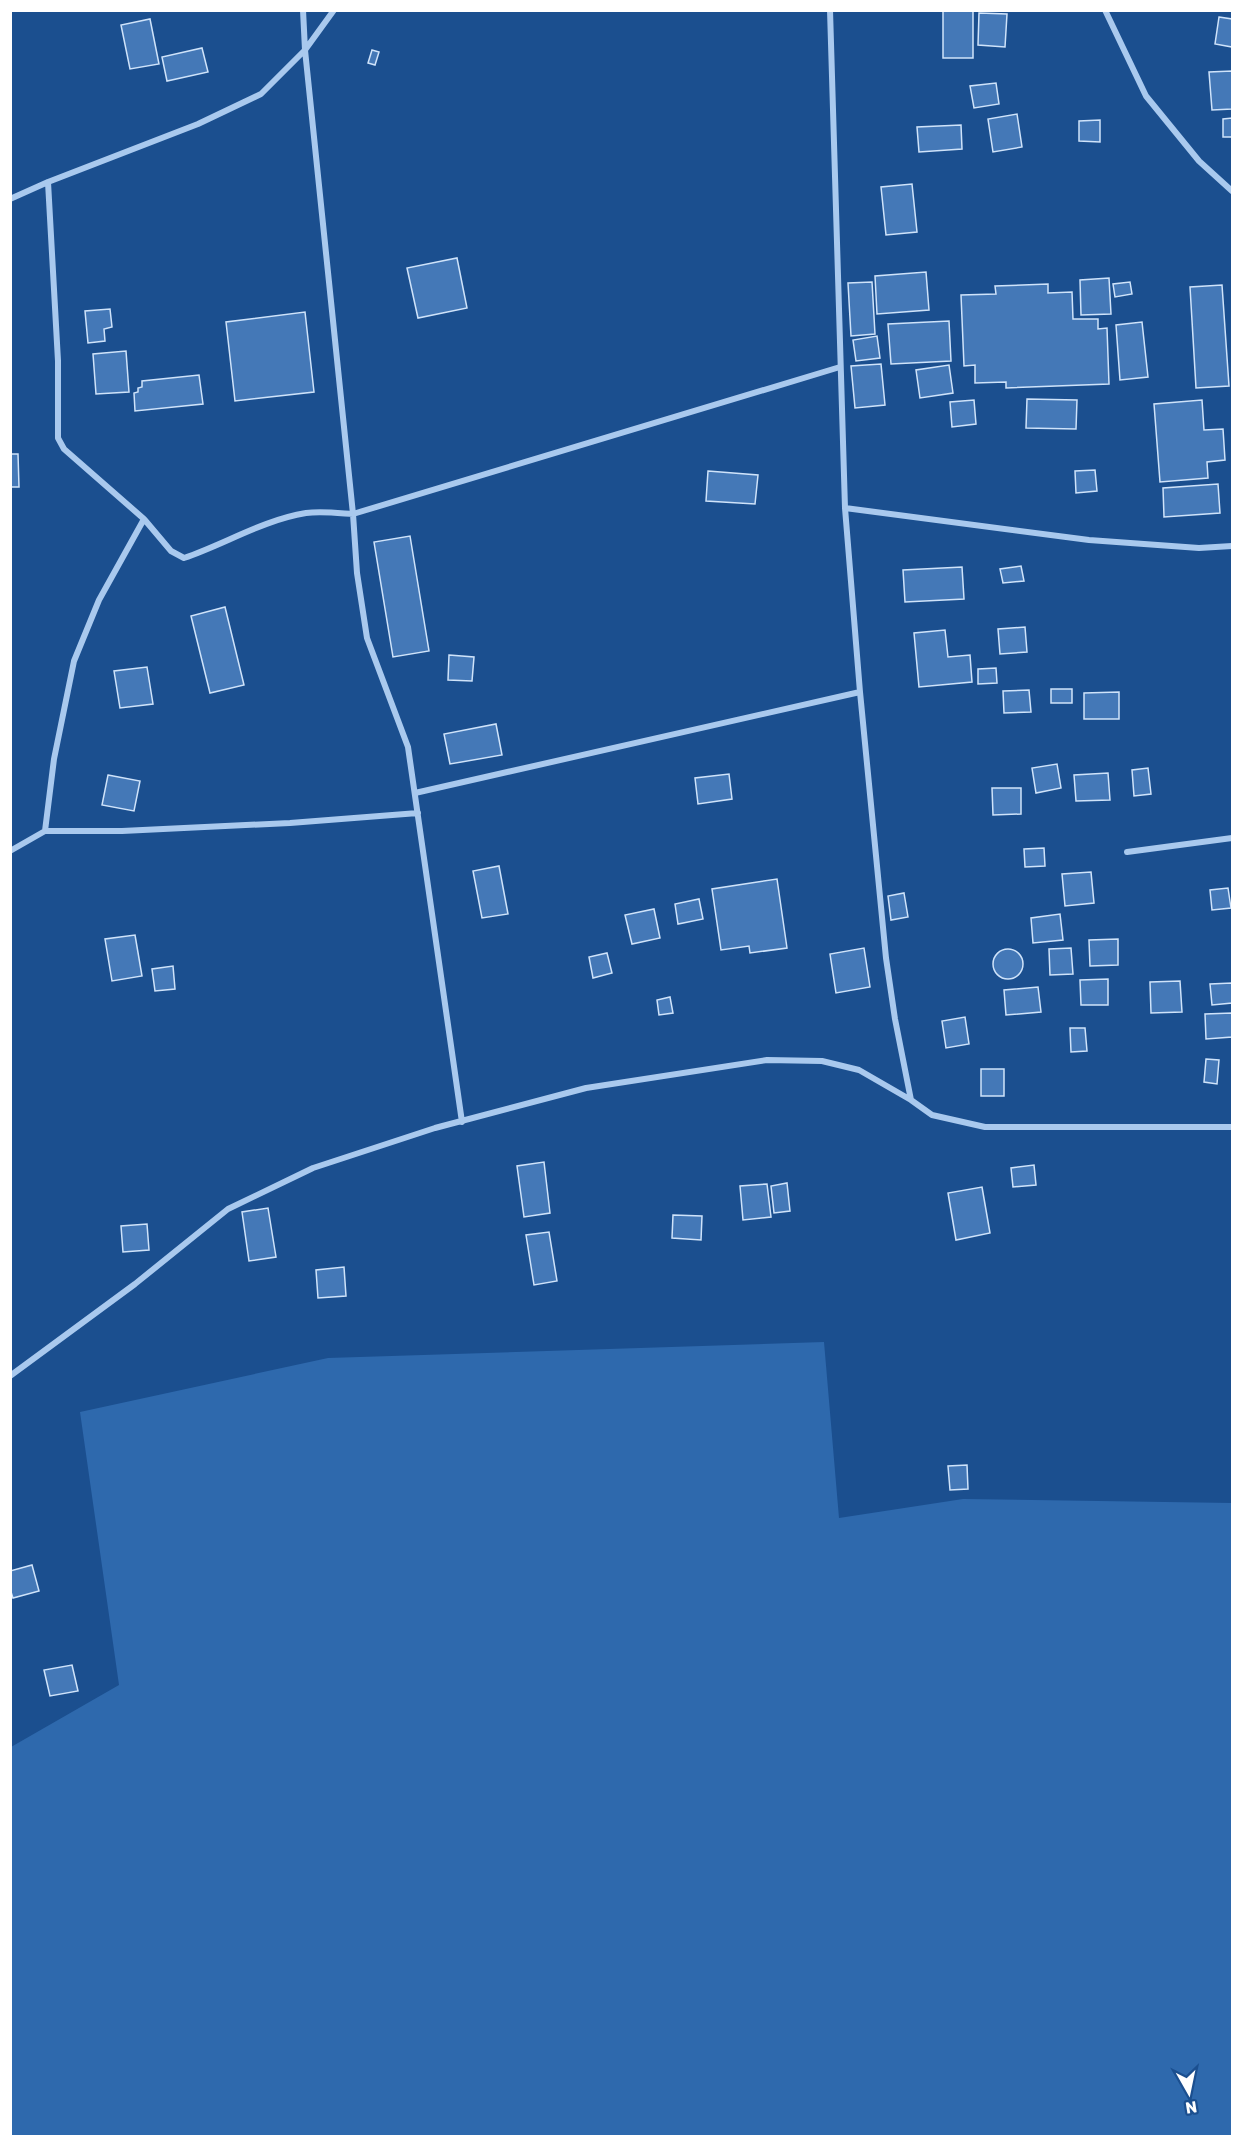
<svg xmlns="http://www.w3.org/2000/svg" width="1243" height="2147" font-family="Rubik,sans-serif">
	<rect width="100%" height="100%" fill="#1b4f8f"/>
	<path fill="#2e69ad" d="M824,1342L839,1518L963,1499L1232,1503V2136H11V1747L119,1685L80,1412L328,1358Z"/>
	<path fill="#4478b7" stroke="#cfe3fa" stroke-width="1.5" d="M943,10H973V58H943Z
		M979,13L1007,14L1005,47L978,45Z
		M1219,17L1232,19V47L1215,44Z
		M150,19L159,64L130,69L121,25Z
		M202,48L208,72L167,81L162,57Z
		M372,50L379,52L375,65L368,63Z
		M1232,71V109L1212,110L1209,72Z
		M996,83L999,104L974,108L970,86Z
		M1017,114L1022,147L993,152L988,119Z
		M1232,118V137H1223V119Z
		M1100,120V142L1079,141V121Z
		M961,125L962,149L919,152L917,127Z
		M912,184L917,232L886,235L881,187Z
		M457,258L467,308L418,318L407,268Z
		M926,272L929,310L877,314L875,276Z
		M1109,278L1111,314L1081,315L1080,280Z
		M872,282L875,334L851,336L848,283Z
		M1130,282L1132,294L1115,297L1113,284Z
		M1048,284V293L1072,292L1073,319H1098V329L1107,328L1109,384L1006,388V382L975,383V365L964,366L961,295L996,294L995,286Z
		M1222,285L1229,386L1196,388L1190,287Z
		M110,309L112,327L104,329L105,341L88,343L85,311Z
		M305,312L314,392L235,401L226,322Z
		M949,321L951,361L891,364L888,324Z
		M1142,322L1148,377L1120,380L1116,325Z
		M877,336L880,358L856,361L853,340Z
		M126,351L129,392L96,394L93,354Z
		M881,364L885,405L855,408L851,366Z
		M949,365L953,393L920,398L916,370Z
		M199,375L203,404L135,411L134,393L138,392V388L142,387V381Z
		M1027,399L1077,400L1076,429L1026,428Z
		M974,400L976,424L952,427L950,402Z
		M1202,400L1204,430L1223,429L1225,460L1207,462L1208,478L1160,482L1154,404Z
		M10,454H18L19,487H10Z
		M1095,470L1097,491L1076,493L1075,471Z
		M708,471L758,475L755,504L706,501Z
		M1218,484L1220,513L1164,517L1163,488Z
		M410,536L429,651L393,657L374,542Z
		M1021,566L1024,581L1003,583L1000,569Z
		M962,567L964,599L905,602L903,570Z
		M225,607L244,685L210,693L191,616Z
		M1025,627L1027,652L1000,654L998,629Z
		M945,630L948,657L970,655L972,682L919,687L914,633Z
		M449,655L474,657L472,681L448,680Z
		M147,667L153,704L120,708L114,671Z
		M996,668L997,683L978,684V669Z
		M1051,689H1072V703H1051Z
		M1029,690L1031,712L1004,713L1003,691Z
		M1119,692V719H1084V693Z
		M496,724L502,755L450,764L444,734Z
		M1057,764L1061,788L1036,793L1032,768Z
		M1148,768L1151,794L1134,796L1132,770Z
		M1108,773L1110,800L1076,801L1074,775Z
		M729,774L732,799L698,804L695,778Z
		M108,775L140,781L134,811L102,805Z
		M992,788H1021V814L993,815Z
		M1044,848L1045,866L1025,867L1024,849Z
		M499,866L508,914L482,918L473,871Z
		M1091,872L1094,903L1065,906L1062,874Z
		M777,879L787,948L750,953L749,946L721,950L712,889Z
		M1228,888L1231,908L1212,910L1210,890Z
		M904,893L908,917L891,920L888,896Z
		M699,899L703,919L678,924L675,904Z
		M654,909L660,938L632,944L625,915Z
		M1060,914L1063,940L1033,943L1031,918Z
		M135,935L142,976L112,981L105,939Z
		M1118,939V965L1090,966L1089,940Z
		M864,948L870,987L836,993L830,954Z
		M1071,948L1073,974L1050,975L1049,949Z
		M993 964a15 15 0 1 1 30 0a15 15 0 1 1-30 0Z
		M607,953L612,973L593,978L589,957Z
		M173,966L175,989L155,991L152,969Z
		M1108,979V1005H1081L1080,980Z
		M1180,981L1182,1012L1151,1013L1150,982Z
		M1232,983V1003L1212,1005L1210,984Z
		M1038,987L1041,1012L1006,1015L1004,990Z
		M670,997L673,1013L659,1015L657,1000Z
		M1232,1013V1037L1206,1039L1205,1014Z
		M965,1017L969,1044L946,1048L942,1021Z
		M1070,1028H1085L1087,1051L1071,1052Z
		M1206,1059L1219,1060L1217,1084L1204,1082Z
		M981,1069H1004V1096H981Z
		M544,1162L550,1213L524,1217L517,1166Z
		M1034,1165L1036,1185L1013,1187L1011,1168Z
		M787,1183L790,1211L774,1213L771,1186Z
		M767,1184L771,1217L743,1220L740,1186Z
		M982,1187L990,1233L956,1240L948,1193Z
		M268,1208L276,1257L249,1261L242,1212Z
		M673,1215L702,1216L701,1240L672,1238Z
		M147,1224L149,1250L123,1252L121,1226Z
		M549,1232L557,1281L534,1285L526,1235Z
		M344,1267L346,1296L318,1298L316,1270Z
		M967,1465L968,1489L950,1490L948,1466Z
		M32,1565L39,1591L13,1598L10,1589V1571Z
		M72,1665L78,1691L50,1696L44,1670Z"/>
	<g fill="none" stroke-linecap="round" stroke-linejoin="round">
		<path stroke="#a9c9ee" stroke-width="6" d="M303,10L305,50L353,514L357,573L367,638L408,747L462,1122
			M830,10L845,508L860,692L886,958L895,1019L911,1100
			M1105,10L1146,96L1199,161L1232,191
			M48,182L58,361V438L64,449L144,519L171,551L184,558C225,544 263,520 306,513C321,511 338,513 353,514L840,367
			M10,199L48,182L198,124L261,94L305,50L334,10
			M845,508L1089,540L1199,548L1232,546
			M415,793L860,692
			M45,831L54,759L74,661L99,600L144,519
			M10,851L45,831H122L290,823L418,813
			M1127,852L1232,838
			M10,1376L135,1284L228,1209L313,1168L435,1128L586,1088L767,1060L822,1061L859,1070L911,1100L932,1115L985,1127H1232"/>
	</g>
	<rect width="1243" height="2147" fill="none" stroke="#ffffff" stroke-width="24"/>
	<g transform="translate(1189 2093) rotate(171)" stroke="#1b4f8f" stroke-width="4.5" paint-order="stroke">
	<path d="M0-4.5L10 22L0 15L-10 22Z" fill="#ffffff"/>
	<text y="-9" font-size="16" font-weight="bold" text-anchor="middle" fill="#ffffff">N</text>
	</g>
</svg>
